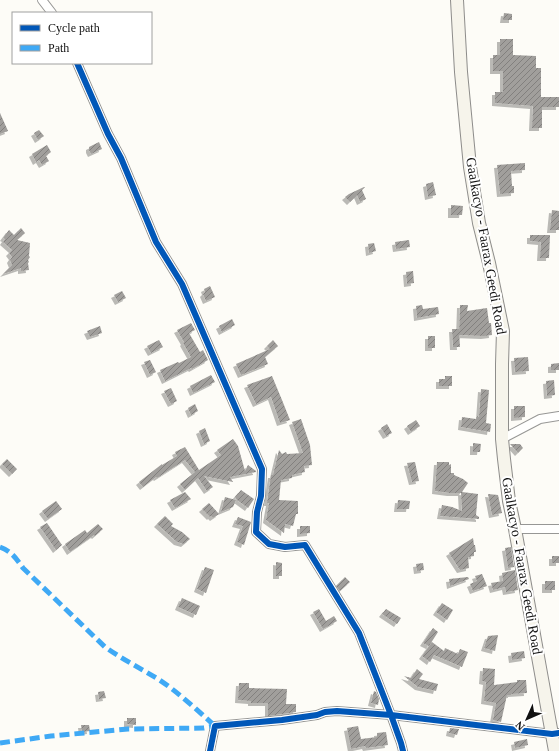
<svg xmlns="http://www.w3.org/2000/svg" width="559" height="751" font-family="Georgia,serif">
	<defs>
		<pattern id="building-hatch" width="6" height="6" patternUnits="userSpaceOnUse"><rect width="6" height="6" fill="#a19f9c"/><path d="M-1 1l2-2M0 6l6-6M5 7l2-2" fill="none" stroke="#82807e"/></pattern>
		<filter id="shadow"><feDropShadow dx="-3" dy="3" stdDeviation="0" flood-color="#0004"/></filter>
	</defs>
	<rect width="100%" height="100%" fill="#fdfcf7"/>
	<path fill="url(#building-hatch)" filter="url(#shadow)" d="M504,13L512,14V20H503Z
		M500,39H513V55L536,56V68H541V97H559V107H542V128H532L533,106L495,103V92H503V71H493V55H500Z
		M0,113L8,131L0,134Z
		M39,130L44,136L38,140L34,133Z
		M99,142L102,149L91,154L89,150V147Z
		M47,145L51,152L46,156L49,161L42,165L39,160L36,162L32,154Z
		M525,163V170L511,171L512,186H514V193L500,194L497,165Z
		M433,182L436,195L428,197L426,184Z
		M364,187H365L362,190L366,199L360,202L357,195L350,202L345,197L349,194Z
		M451,205L463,206L462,215H451Z
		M552,210L559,211V230H550Z
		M21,228L25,233L17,240L30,243L29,256L30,257L28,260L29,262L28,263L29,270L21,271V268L3,274L12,265L10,260L12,257L9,253L12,250L3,242L5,239L3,238L9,230L14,235Z
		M530,235H550L549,258H540L541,242L530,241Z
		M409,240L410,247L396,249L395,242Z
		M374,243L376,251L369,253L368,244Z
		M413,271L414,283L407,284L406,272Z
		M210,286L215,297L206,301L203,294L205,292L204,289Z
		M122,291L126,298L118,302L114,295Z
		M422,305L423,309L438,307L439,314L417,318L416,306Z
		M460,305H468L467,311L487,308L489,323H491L492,335L484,336L459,335Z
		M232,319L235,325L222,332L219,326Z
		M191,323L195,330L189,333L200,352L203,350L208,360L192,369L191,368L165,381L160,370L178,362L179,363L191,357L183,343L184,342L177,330Z
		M100,326L102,333L90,337L87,331Z
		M452,329H459L460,347H453Z
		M428,336H435V348H428Z
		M159,340L163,347L151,353L147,346Z
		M273,340L278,346L265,357L268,364L241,375L236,364L270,349L267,346Z
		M528,357L529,371L515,372L514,358Z
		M150,360L156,372L150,375L144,362Z
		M559,363V370H551V364Z
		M211,375L215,382L193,393L190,386Z
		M272,376L282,400L290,420L280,423L271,397L256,404L247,385Z
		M445,376H452V386H439V379H445Z
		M554,380L555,395L547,396L546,381Z
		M171,388L177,401L171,404L164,391Z
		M481,389L489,390L486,423L491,424L490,432L461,427L462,417L476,419L477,416L479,417Z
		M195,404L198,411L191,415L188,408Z
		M514,406H525V417L514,418Z
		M301,419L310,445L312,465L304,466L305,472L292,475V478L281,480L279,500L298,501V514H296L293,526L285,524L284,533L266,520L269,503H267L271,475H273L279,450L282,454L286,452L287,454L303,453L292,422Z
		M416,420L420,426L411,432L407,426Z
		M387,424L392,433L386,436L381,428Z
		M205,428L210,441L204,444L199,431Z
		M233,439L238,446L245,471L248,465L256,471V472L230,477L233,482L204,476L213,487L207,491L198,478L185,490L180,484L195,472L185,460L157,478L156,477L143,487L139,482L162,464V465L177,456L175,452L185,447L199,470L221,455L217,450Z
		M473,443L481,444L480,452H473Z
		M510,444H520L523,448L518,453Z
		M7,459L17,469L12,474L2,464Z
		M415,462L419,481L412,482L407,463Z
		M437,462H449V465L451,464V473H454V475L463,479L468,483L462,492L478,494L476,515L479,517V519L440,516L442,505L452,507L462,511L461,493H450L435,491Z
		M241,490L254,499L248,508L237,500L235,497Z
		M185,492L191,499L175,508L170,500Z
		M488,494L498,495L502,513L492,515Z
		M225,497L236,500L233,507L221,512Z
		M398,500L410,501L409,509H397Z
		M56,501L62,509L48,519L42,511Z
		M209,503L219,514L213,518L211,516L210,517L202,509Z
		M165,516L173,524L171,526L182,532L190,539L184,544L177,542L157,524Z
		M238,517L251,522L244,545L237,542L243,526L235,524Z
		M47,523L62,545L56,550L40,527Z
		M98,524L103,529L95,536L94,535L70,552L65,544L85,530L87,533Z
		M300,526H310V533L300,534Z
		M473,538L474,545H475L476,552H474V556L468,557L469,568L460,570L449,553Z
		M511,547L514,567L508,568L505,548Z
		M552,556H559V563H552Z
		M276,562L282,563V576H276Z
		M423,563L424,570L417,571L416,564Z
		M205,567L214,570L206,593L197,589Z
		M515,570L518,590L506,592L505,587L493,590L491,583L503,581L502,573Z
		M482,574L487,586L473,591L470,584L477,581L475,576Z
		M345,577L350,582L340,591L336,586Z
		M468,577L469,579L450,586L449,579Z
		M545,581H555V590H545Z
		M182,598L200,606L196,615L178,607Z
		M442,603L453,610L447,620L436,612Z
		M319,609L326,621L334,616L337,621L323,629L313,612Z
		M386,609L401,618L397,624L382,614Z
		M433,628L438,632L429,646L423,643Z
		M498,635L495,651L484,648L488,636Z
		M432,642L444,651L445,648L458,654L460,649L468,652L462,667L434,655L430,662L422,656Z
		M524,651L525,658L512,660L511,653Z
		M483,668L495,669L494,685L517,682V680H526L527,693L511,694V695H507L501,722L493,720L496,703L484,701L486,682L482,681Z
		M417,669L423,674L419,679L438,684L436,691L418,687L404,676L411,678Z
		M239,683H249V688L287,689L286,704H296V712L268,716V703H251V701L238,700Z
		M104,691L106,698L99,699L98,692Z
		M374,691L376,692L379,699L378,705L371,703Z
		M127,718H136V725L127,724Z
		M81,725H89L90,731L82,732Z
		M358,726L361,739L377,737V733L386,732L388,745L366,748L365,746L351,749L347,728Z
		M450,728L459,729L457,735L449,733Z
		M527,739L528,745L515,748L514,742Z"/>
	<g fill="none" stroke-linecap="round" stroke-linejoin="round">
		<defs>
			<path id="street" d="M42,0L52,13
				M77,63L108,134L121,158L156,242L182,284L262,469L261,496L257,512L256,532L269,544L285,547L305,545L359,633L391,715L401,743L403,751
				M502,439L540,419L559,416
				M515,529H559
				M210,751L215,726L282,720L317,715L325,712L337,711L391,715L552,734L559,733"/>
			<path id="secondary" d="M457,0L461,72L470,167L479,223L489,263L503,331L502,364V439L504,459L509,501L515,529L555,751"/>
		</defs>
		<use href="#street" stroke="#979795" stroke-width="10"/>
		<use href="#secondary" stroke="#8e8d8b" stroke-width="14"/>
		<use href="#street" stroke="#fffffe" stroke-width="8"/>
		<use href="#secondary" stroke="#f6f4eb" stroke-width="12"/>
		<path stroke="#3fa9f5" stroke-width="5" stroke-dasharray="10 5" stroke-linecap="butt" d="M0,547C11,551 16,558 23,568L105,647C122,659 140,668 158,679C178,692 197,710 215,726
			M0,743L51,736L128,729L204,728L215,726"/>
		<defs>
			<path id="cycleway" d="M77,63L108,134L121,158L156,242L182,284L262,469L261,496L257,512L256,532L269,544L285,547L305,545L359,633L391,715L401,743L403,751
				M210,751L215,726L282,720L317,715L325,712L337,711L391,715L552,734L559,733"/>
		</defs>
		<use href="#cycleway" stroke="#fff" stroke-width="8"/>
		<use href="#cycleway" stroke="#0057b8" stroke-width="6"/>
	</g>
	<g text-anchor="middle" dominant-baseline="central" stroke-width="4" stroke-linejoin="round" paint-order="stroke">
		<g font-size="14" fill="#111" stroke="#fff">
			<text transform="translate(486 246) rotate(80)">Gaalkacyo - Faarax Geedi Road</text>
			<text transform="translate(522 566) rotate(80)">Gaalkacyo - Faarax Geedi Road</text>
		</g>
	</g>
	<rect x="12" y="12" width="140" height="52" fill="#ffffff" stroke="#a0a0a0"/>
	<rect x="20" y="25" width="20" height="6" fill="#0057b8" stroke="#a0a0a0"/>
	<text x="48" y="32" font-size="12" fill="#111111">Cycle path</text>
	<rect x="20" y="45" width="20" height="6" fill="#3fa9f5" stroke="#a0a0a0"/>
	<text x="48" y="52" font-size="12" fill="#111111">Path</text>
	<g transform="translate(527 719) rotate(225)" stroke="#ffffff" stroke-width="3" paint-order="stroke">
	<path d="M0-3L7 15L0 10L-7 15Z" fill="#111111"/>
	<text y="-6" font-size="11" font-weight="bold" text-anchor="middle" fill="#111111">N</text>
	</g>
</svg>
